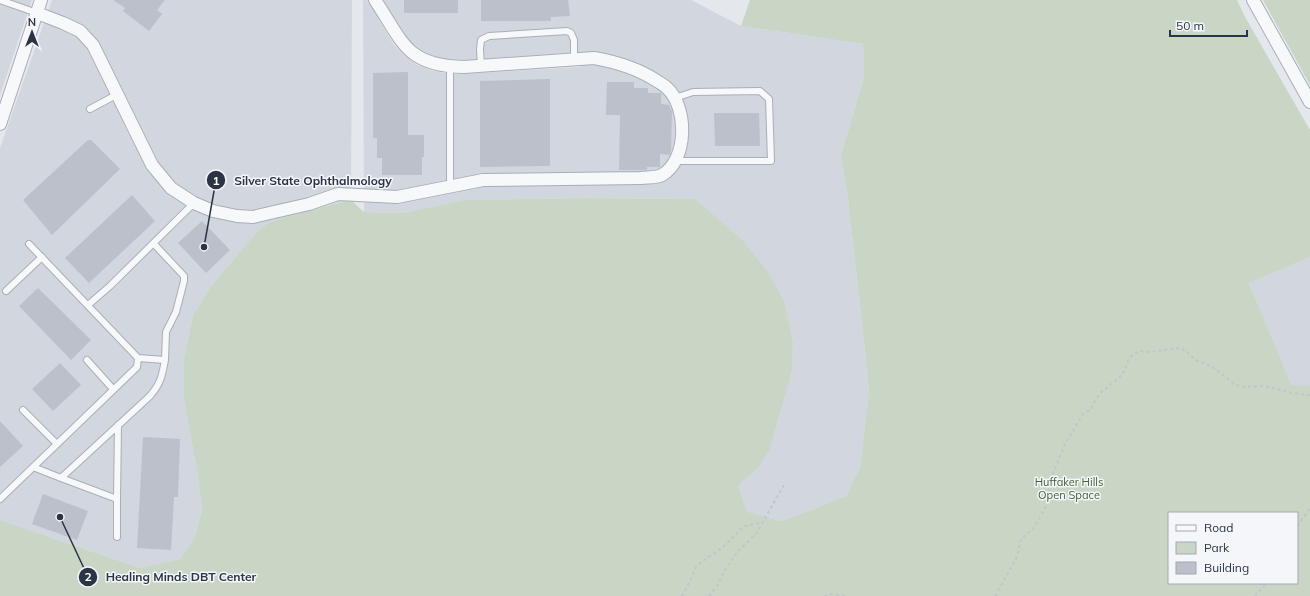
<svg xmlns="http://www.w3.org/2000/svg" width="1310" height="596" font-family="Mulish,sans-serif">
	<rect width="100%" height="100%" fill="#e4e7ec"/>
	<path fill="#d2d6de" d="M0,0H32L0,95Z
		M52,0H352L351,200L282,218L266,224L255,234L212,285L193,315L184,359V400L198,476L202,509L195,537L180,559L140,568L0,520V148Z
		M363,0H367L394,45L405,56L417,65L431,70L443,73L461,74L580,67L581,52L467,60H452L435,57L423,52L411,42L402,31L383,0H691L741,26L863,44L864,78L841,155L848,199L865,350L869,391L860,467L846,496L814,509L781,521L747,513L738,486L756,470L792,370L793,342L785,304L695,199L585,198L465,200L402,213L364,212Z
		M1310,257V386H1291L1249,283Z"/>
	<path fill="#c9d6c5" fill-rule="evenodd" d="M750,0H1237L1245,17L1310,130V257L1249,283L1291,385L1310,386V596H0V520L140,568L180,559L195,537L202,509L198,476L184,400V359L193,315L212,285L255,234L266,224L282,218L351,200L364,212L402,213L465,200L585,198L695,199L742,240L768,272L785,304L793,342L792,370L769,451L756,470L738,486L747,512L781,521L814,509L846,496L860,467L869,391L865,350L848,199L841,155L864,78L863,44L741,26ZM1169,513H1297V583H1169Z
		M1263,0H1310V85Z"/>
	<path fill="#bbc0ca" d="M113,0H165L157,10L162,14L149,31L123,11L125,8Z
		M404,0H458V13H404Z
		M481,0H568L570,16L551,17V21H481Z
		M408,72V135H424V157H422V175H382V158H377V138H373V73Z
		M550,79V166L480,167V81Z
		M607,82H634V88H648V93H661V104L669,105L672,111L671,150L670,155L660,154V167H647V170H619L620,115H606Z
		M714,113H759L760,146H715Z
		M88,140H91L120,169L52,235L23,200Z
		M132,195L155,221L89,283L65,258Z
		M202,221L230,250L206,273L178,243Z
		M38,288L91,340L71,360L19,306Z
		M60,363L81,385L53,411L32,389Z
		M0,421L23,446L0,467Z
		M143,437L180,439L178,497H174L171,550L137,548Z
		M43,494L88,511L77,540L32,524Z"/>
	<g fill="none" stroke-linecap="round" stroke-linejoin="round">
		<defs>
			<path id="service" d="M0,0L37,13
				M481,66L480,49L481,40L489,36L567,31L571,33L574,40V59
				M450,67V187
				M675,98L693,92L760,91L769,99L771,161H676
				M90,109L118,94
				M6,291L42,257
				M88,305L110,286L194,203
				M138,358L165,360L166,332L176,312L184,281V276L154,244
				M87,360L113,389
				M23,410L57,444
				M33,467L61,478L150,396C161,383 162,376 165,360
				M61,478L117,499L118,425
				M0,499L137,367L138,358L29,244
				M117,537V499"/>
			<path id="minor" d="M1253,0L1310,102
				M37,13L63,23L80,31L93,45L152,165L171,188L194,203L213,211L237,216L253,217L309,204L338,194L397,197L483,180L641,178C647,177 657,178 662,175C688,160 688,107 667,88C664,85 660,83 657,81C637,68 617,62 594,58L464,67C406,66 403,42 375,0
				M0,124L41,0"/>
		</defs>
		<use href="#service" stroke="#a9aeb7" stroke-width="8"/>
		<use href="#minor" stroke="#a9aeb7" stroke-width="14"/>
		<path stroke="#c2c5cb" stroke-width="2" stroke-dasharray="3 3" stroke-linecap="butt" d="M1297,526L1310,508
			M682,596L690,581L696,567L700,563L723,547L744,526L761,523
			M709,596L717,586L726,568L739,550L756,534L784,485
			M824,596L831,594L848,596
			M995,596L1016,559L1021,539L1033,529L1048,503L1050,481L1065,444L1083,414L1090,410L1100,393L1119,378L1125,370L1128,360L1133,354L1142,351L1150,352L1176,348L1185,350L1195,360L1211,366L1236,385L1245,387L1265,386L1291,393L1310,395
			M1255,596L1267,583"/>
		<use href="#service" stroke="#f7f8fa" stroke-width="6"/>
		<use href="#minor" stroke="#f7f8fa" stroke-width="12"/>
	</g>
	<g text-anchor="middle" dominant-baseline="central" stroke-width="3" stroke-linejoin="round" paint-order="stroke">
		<g font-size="11" fill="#3f6138" stroke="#f4f6f9">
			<text x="1069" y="482">Huffaker Hills<tspan x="1069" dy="13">Open Space</tspan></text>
		</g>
	</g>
	<path fill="none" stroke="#2b3445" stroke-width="1.5" d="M204 247L216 180M60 517L88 577"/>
	<g fill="#2b3445" stroke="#f4f6f9" stroke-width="1.5">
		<circle cx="204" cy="247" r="4"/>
		<circle cx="60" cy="517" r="4"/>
		<circle cx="216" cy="180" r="10"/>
		<circle cx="88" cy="577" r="10"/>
	</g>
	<g font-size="12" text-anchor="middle" font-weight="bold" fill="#fff">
		<text x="216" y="185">1</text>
		<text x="88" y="581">2</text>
	</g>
	<g font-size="12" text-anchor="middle" font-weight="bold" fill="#2b3445" stroke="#f4f6f9" stroke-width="3" stroke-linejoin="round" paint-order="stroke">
		<text x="313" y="185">Silver State Ophthalmology</text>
		<text x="181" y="581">Healing Minds DBT Center</text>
	</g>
	<rect x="1168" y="512" width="130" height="72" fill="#f4f6f9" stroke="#a4a8b1"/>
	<rect x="1176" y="525" width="20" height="6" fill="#f7f8fa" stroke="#a4a8b1"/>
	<text x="1204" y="532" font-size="12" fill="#2b3445">Road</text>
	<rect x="1176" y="542" width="20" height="12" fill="#c9d6c5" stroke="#a4a8b1"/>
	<text x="1204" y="552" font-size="12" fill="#2b3445">Park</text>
	<rect x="1176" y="562" width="20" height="12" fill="#bbc0ca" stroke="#a4a8b1"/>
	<text x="1204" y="572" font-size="12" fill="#2b3445">Building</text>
	<g transform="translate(32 32)" stroke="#f4f6f9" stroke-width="3" paint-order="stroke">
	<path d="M0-3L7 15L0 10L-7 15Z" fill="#2b3445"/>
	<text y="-6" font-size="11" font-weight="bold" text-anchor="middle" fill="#2b3445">N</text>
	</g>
	<path d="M1170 30v6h77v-6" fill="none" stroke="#2b3445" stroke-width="2"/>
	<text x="1176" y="30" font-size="12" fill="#2b3445" stroke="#f4f6f9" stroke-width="3" paint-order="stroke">50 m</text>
</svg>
